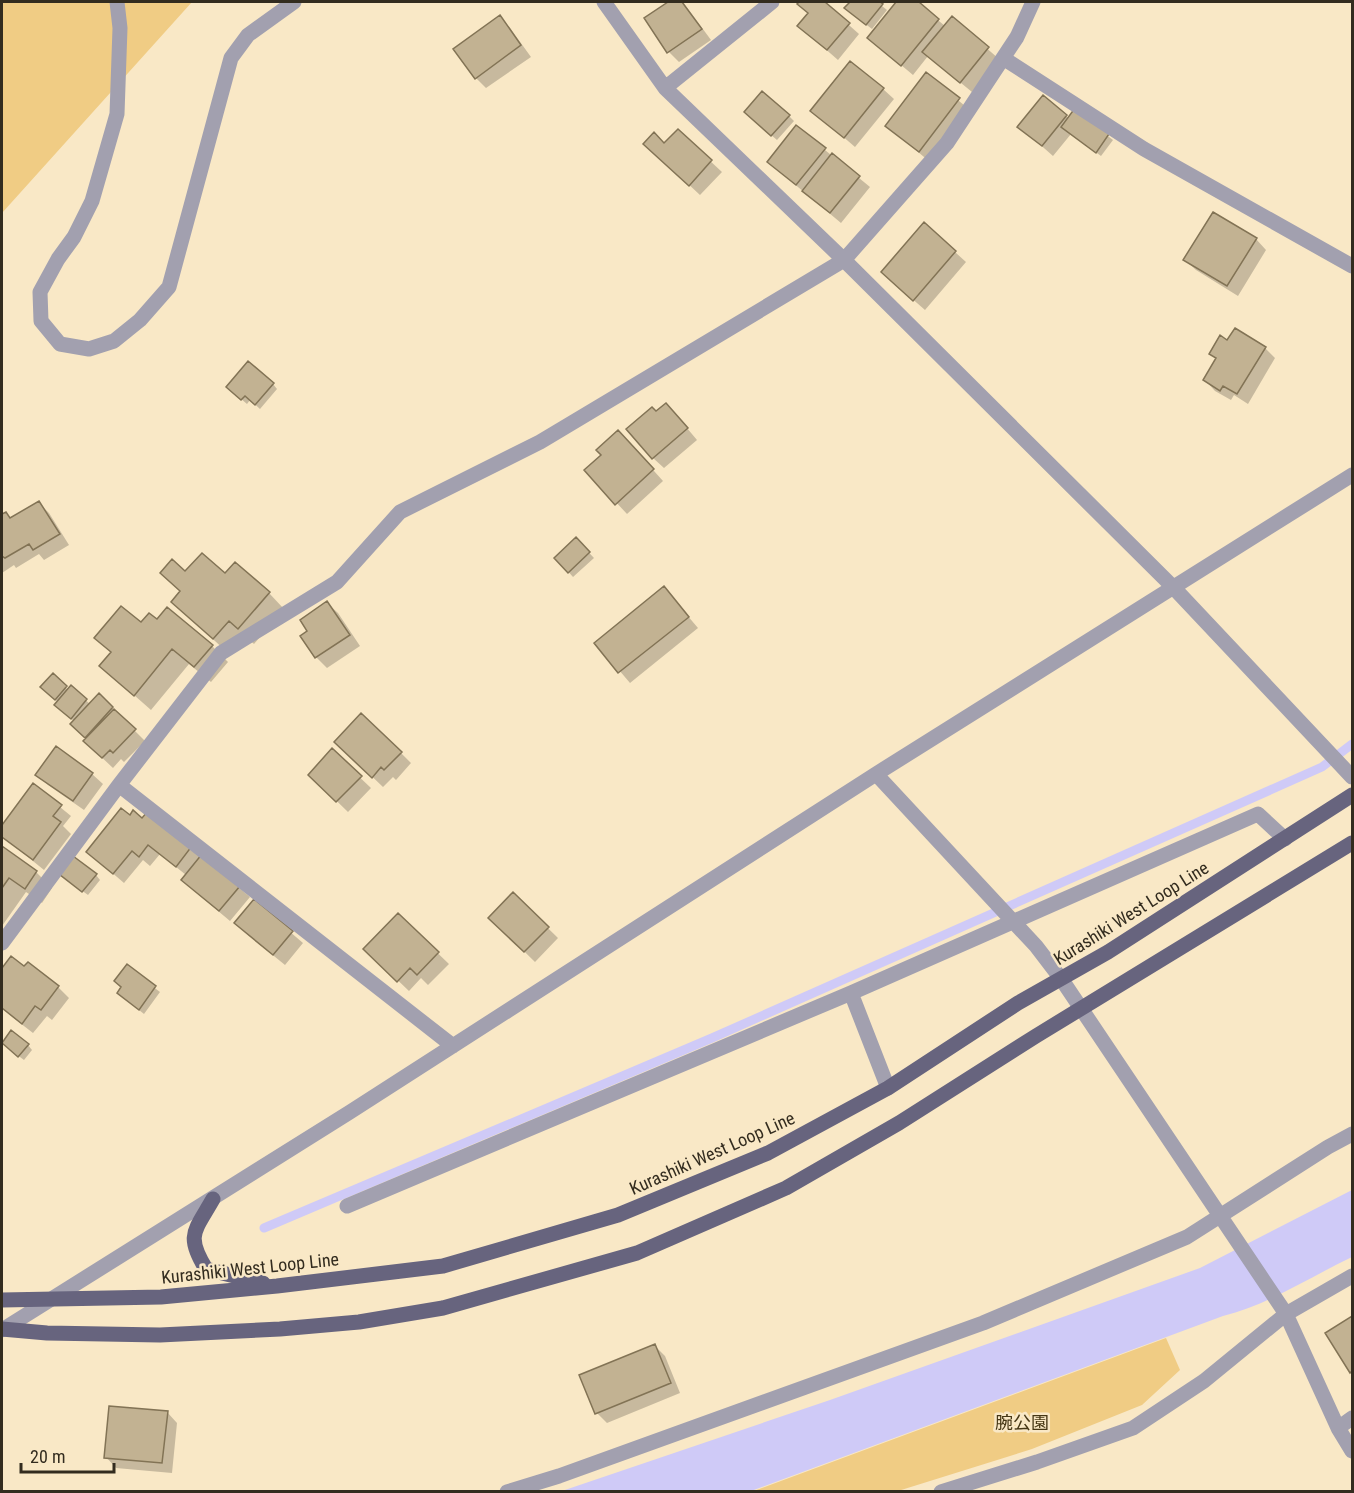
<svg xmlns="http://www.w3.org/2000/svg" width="1354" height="1493" font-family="'Roboto Condensed','Noto Sans JP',sans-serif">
	<rect width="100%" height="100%" fill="#f9e8c6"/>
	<path fill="#f0cc84" d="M2,2H192L2,213Z
		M1166,1338L1180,1370L1142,1405L1032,1449L898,1491L751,1492Z"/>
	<path fill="#cfcaf7" d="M1352,1190V1257C1310,1277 1268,1305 1223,1316L751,1491L559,1492L830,1400L1200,1268Z"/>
	<path fill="#0003" d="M670,2H683L711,40L679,62L669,52L646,18Z
		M801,2H823L859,34L838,60L799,26L809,14L799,4Z
		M849,2H877L887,10L872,29L851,13Z
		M898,2H916L945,26L952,18L999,59L972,92L928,56L913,75L869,38Z
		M499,17L510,28L531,57L486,88L476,78Z
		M926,74L970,110L930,162L887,126Z
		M883,89L894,99L855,147L812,110Z
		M1043,97L1069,119L1075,111L1113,140L1101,156L1071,134L1053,156L1019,126Z
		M789,116L794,121L777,140L750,117Z
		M678,131L722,172L700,195L656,154Z
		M825,150L870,187L841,223L780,172Z
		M924,224L966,262L925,310L893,282Z
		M1256,239L1266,250L1238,296L1196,270L1185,260Z
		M1228,342L1265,348L1275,358L1248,404L1234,395L1231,400L1215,391L1205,380L1217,360L1211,354Z
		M273,384L277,389L260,409L250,400L247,404L233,392Z
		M656,413L676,415L697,440L664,468L653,458Z
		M628,442L663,481L627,514L586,470L603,455Z
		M39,503L49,513L69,545L44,560L39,554L16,568L14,565L2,573V516L6,514L11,519Z
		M576,539L594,558L573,577L556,558Z
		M162,573L225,575L269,593L284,609L254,644L245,636L229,654L173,602L181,592Z
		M664,588L698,628L630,683L596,643Z
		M327,603L338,613L360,646L327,668L316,657L302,636L309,631Z
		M157,621L212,646L228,662L211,682L189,664L151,710L101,666L112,654L96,638Z
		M53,675L68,690L71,687L90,704L99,695L145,741L124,762L121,759L113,768L96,752L88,738L72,723L74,721L61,710L58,702L42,687Z
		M336,742L401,753L411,763L396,780L393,777L383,787Z
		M332,751L371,788L348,812L310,775Z
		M37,774H92L103,784L84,810L48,785Z
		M33,785L71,816L63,826L71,834L44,870L2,836V827Z
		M130,817L142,820L202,857L250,897L230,921L193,890L183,880L186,875L160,854L150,866L143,860L124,883L88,852Z
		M2,847L36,872L52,888L42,903L26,892L2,926Z
		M96,875L100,880L88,895L66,879Z
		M513,894L558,938L535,962L490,918Z
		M254,901L303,943L285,965L247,934Z
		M398,915L449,964L428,985L421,978L409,991L365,949Z
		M11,958L25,968L58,987L69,998L52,1020L47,1016L33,1033L2,1009V970Z
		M127,967L160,992L144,1014L124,998L123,987Z
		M28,1045L32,1050L24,1060L8,1048Z
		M1352,1318V1373L1327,1333Z
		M654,1345L665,1356L680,1393L607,1423L597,1413Z
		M167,1412L177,1423L172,1473L116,1468L106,1457Z"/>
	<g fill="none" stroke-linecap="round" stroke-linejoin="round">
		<path stroke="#cfcaf7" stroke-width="9" d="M264,1228L712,1038L1322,767L1352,744"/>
	</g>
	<path fill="#c2b292" stroke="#827355" stroke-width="1.5" d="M668,2H682L702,29L667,53L644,18Z
		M799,2H825L850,23L827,50L797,26L808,13L797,4Z
		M850,2H880L883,4L866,25L844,8Z
		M896,2H919L939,19L901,66L867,38Z
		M500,15L521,45L475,79L453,49Z
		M952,16L989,47L960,83L922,52Z
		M850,61L884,88L844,138L810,111Z
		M926,72L960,98L919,152L885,126Z
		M762,91L790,115L771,136L744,112Z
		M1043,95L1067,115L1042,146L1017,127Z
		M1075,108L1109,134L1096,153L1061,127Z
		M796,125L826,148L796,185L767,162Z
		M678,129L712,160L689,186L643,144L654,132L664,143Z
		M832,153L860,176L830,213L802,191Z
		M1213,212L1257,238L1227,286L1183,260Z
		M924,222L956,251L913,301L881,272Z
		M1235,328L1266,347L1237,394L1223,386L1220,391L1203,380L1216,358L1209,354L1220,335L1227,340Z
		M248,361L274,383L255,405L245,396L241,400L226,387Z
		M666,403L688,428L652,459L626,429L652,407L656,411Z
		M618,430L654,469L615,505L584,470L601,455L596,450Z
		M39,501L60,534L33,550L29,544L5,558L2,556V514L6,512L10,518Z
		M576,537L590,552L568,573L554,558Z
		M202,553L225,573L235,562L270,592L238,629L229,621L213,639L171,602L180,591L160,573L172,559L185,571Z
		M664,586L689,617L618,673L594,643Z
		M327,601L350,635L315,658L300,636L307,631L300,620Z
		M121,606L141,622L149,613L157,619L167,607L213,645L194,667L172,649L134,696L99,666L111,652L94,638Z
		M53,673L67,686L55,700L40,687Z
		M71,685L87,699L71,719L54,705Z
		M99,693L113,707L85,738L70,724Z
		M114,709L136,729L113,753L110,750L102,758L83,741Z
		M361,713L402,752L384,770L381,767L372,778L334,742Z
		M56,746L93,773L73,801L35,775Z
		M332,748L362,776L336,802L308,775Z
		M33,783L62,805L53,816L61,822L33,860L2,837V825Z
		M121,808L130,815L133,810L142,818L148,811L192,846L176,867L148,845L139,857L132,851L113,874L86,852Z
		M2,846L37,871L25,889L9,878L2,888Z
		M202,854L240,886L219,911L181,880Z
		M73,856L97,874L82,892L59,874Z
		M513,892L549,927L524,952L488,918Z
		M254,899L293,931L273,955L234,923Z
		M398,913L439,952L417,975L410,968L397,982L363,949Z
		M11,956L24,966L28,962L59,986L41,1010L35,1006L22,1024L2,1008V968Z
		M127,964L156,986L139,1010L117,993L121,987L114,981Z
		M11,1030L29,1044L18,1057L2,1043Z
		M1352,1316V1371L1350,1373L1325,1333Z
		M655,1344L671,1383L595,1414L579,1375Z
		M109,1406L168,1411L162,1463L104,1458Z"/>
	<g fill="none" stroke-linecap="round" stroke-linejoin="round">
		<path stroke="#a2a0af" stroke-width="15" d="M117,2L120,28L117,114L92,201L74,237L58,259L40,292L41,321L60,344L89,349L114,341L140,320L169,287L231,58L248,35L294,2
			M604,2L665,88L844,260L1174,588L1352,777
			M1003,58L1144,149L1352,266
			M665,88L772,2
			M876,774L1036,946L1062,980L1286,1314L1338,1428L1352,1451
			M119,785L453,1046
			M2,943L119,785L221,653L337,582L400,512L540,442L844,260L947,143L1017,37L1033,2
			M851,993L888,1088
			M347,1206L851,993L1258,814L1285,839
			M2,1330L350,1112L876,774L1352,475
			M1338,1428L1352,1418
			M507,1492L559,1476L983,1323L1187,1237L1328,1147L1352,1134
			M941,1492L1037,1462L1133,1428L1204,1381L1286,1314L1352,1276"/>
		<path stroke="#67647e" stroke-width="15" d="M213,1199C195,1231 185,1235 206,1269L263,1283
			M2,1300L161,1297L277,1286L443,1266L618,1215L768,1153L888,1088L1018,1003L1108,952L1352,795
			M2,1329L47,1333L160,1335L280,1329L359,1322L443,1308L637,1253L786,1188L899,1123L1036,1036L1352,843"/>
	</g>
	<g text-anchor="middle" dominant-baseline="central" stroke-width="5" stroke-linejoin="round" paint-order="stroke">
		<g font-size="18" fill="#332c1f" stroke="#f9e8c6">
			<text transform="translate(1131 913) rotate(-32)">Kurashiki West Loop Line</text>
			<text transform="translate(712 1153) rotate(-24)">Kurashiki West Loop Line</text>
			<text transform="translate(250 1268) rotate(-6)">Kurashiki West Loop Line</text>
		</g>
		<g font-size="18" fill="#463715" stroke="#f9e8c6">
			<text x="1022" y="1422">腕公園</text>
		</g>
	</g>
	<rect width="1354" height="1493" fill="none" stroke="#332c1f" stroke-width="6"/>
	<path d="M21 1463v9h93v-9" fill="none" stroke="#332c1f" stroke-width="3"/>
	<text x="30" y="1463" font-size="18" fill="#332c1f" stroke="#f9e8c6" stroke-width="4.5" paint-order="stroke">20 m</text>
</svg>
